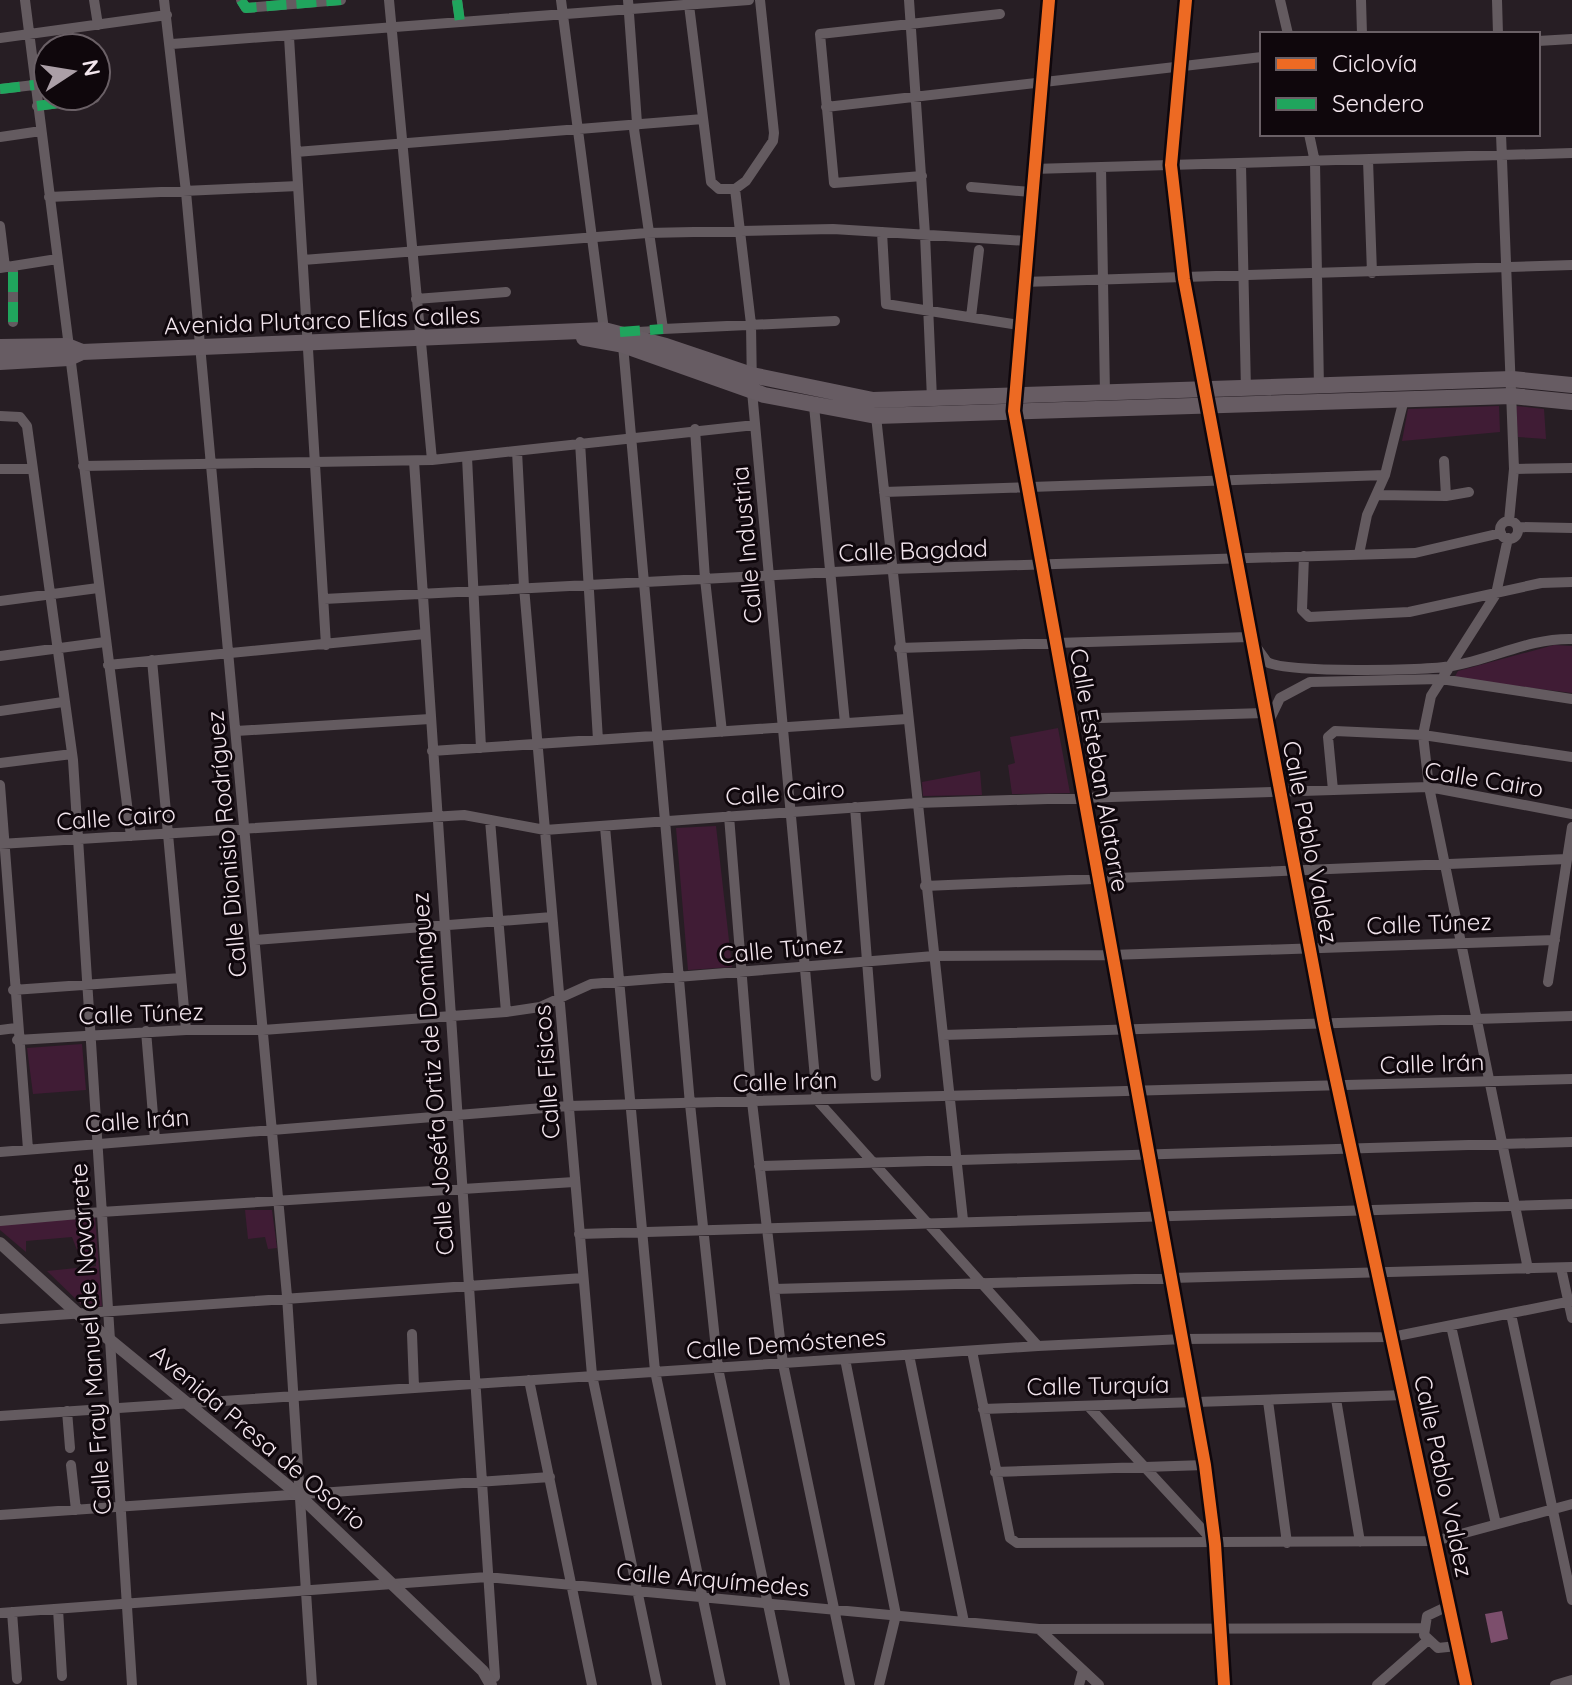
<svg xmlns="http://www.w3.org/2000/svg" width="1572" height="1685" font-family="Quicksand,sans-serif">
	<rect width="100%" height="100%" fill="#271e24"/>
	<path fill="#401c35" d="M1499,406L1500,432L1402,441L1408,409Z
		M1516,406L1544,409L1546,439L1518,437Z
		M1554,645L1572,646V693L1454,678L1458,671Z
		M1058,728L1070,793L1012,794L1008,765L1015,763L1010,737Z
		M980,771L982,795L923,796L922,782Z
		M716,826L732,967L688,970L676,828Z
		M82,1044L86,1090L33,1094L27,1048Z
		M245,1210H272L277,1248L268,1249L265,1237L248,1239Z
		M95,1217L102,1306L85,1308L47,1271L96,1266L95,1254L79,1255L72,1237L26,1241V1252L0,1230V1224Z"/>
	<path fill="#7c4e6c" d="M1502,1611L1508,1639L1491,1643L1485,1614Z"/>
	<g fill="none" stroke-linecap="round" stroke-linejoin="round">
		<path stroke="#645b60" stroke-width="7" d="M630,331L663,329"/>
		<path stroke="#645b60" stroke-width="10" d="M25,0L131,836
			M94,0L98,25
			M164,0L186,192L287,1296L312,1685
			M241,0L246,8L341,0
			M389,0L432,460
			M457,0L460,22
			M561,0L604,330
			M628,0L637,123L634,129L663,329L835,321
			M909,0L925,234L932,399
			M1280,0L1288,34
			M1361,0L1362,34
			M1497,0L1498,34
			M689,5L711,182L719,189H735
			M289,37L326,645
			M0,38L167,15
			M1538,41L1572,39
			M172,44L749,0
			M0,89L34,85
			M37,106L95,98
			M826,107L1262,57
			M1309,134L1315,162L1319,388
			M1501,134L1514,469L1509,521
			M0,137L41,131
			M296,152L703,119
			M1368,160L1372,273
			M1241,165L1246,390
			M1101,167L1105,394
			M1033,169L1572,153
			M922,176L834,183L820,34L1000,14
			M971,187L1031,192
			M735,189L751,324L752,391L817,1100L1038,1346
			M735,189L746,181L773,141L774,133L760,0
			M49,197L298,186
			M0,226L5,267
			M882,232L886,304L1019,325
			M303,260L647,233L833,229L1027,241
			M0,268L57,259
			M1023,282L1572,265
			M416,299L506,292
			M971,317L979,250
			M13,322V266
			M623,345L690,1104L718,1368L785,1685
			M814,406L845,723
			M1014,411L1205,1465L1215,1544L1224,1685
			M0,416L20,417L27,426L73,760L132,1685
			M876,416L963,1220
			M695,429L705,579L722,732
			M580,442L598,740
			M517,451L524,587L592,1375L657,1685
			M467,457L481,748
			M414,461L495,1677
			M1444,461L1446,496
			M83,466L432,460L755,425
			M0,469H32
			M1514,469L1572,468
			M884,492L1385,475
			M1377,495L1446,496L1469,492
			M1500 530a9 9 0 1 1 18 0a9 9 0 1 1-18 0Z
			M1518,527L1572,528
			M1508,538L1496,594L1431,696L1423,735L1429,787L1528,1269
			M1359,554L1367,515L1385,475L1404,399
			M1304,556L1302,610L1309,617L1409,612L1541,583L1572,582
			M324,599L891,569L1415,553L1501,533
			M0,601L98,588
			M899,648L1249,637L1267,662C1287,673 1425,671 1452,666C1493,659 1529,638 1572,639
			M0,656L105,642
			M152,660L186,1030
			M108,665L425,634
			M0,711L63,702
			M1068,719L1264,713
			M1268,723L1280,698L1310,682L1441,679L1572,699
			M236,731L430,719
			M432,751L907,719
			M0,763L72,754
			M0,785L28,1149
			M1333,790L1328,737L1335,731L1423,735L1572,757
			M855,807L876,1076
			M729,816L752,1102L783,1364L850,1685
			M490,820L506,1012
			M605,827L655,1371L721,1685
			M0,844L464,815L545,830L917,803L1429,787L1572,814
			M925,886L1567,859
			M255,940L552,917
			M1548,982L1572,827
			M13,990L181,978
			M0,1030L16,1028
			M146,1031L155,1139
			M943,1035L1572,1016
			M17,1040L186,1030H263L506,1012L540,1007L591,984L934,956L1111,955L1555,940
			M0,1152L568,1106L1572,1079
			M759,1166L1572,1142
			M0,1221L101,1212L574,1182
			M579,1234L1572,1204
			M1561,1268L1572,1318
			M774,1289L1572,1267
			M1511,1314L1572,1600
			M0,1319L583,1278
			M1451,1326L1496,1524
			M412,1334L414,1387
			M972,1351L1010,1538L1017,1543L1435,1541L1572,1504
			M909,1355L964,1622
			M845,1359L896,1615L879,1685
			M529,1380L592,1685
			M1336,1399L1360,1542
			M1268,1401L1287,1543
			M1090,1408L1214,1542
			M983,1409L1405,1395
			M67,1411L70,1448
			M0,1416L1038,1346L1183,1339L1392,1337L1572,1301
			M71,1465L76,1510
			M995,1472L1205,1465
			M0,1515L550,1477
			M1448,1606L1427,1616L1424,1635L1438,1648L1457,1646
			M58,1609L62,1676
			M12,1612L17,1679
			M0,1613L487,1577L1039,1629L1423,1628
			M1039,1629L1099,1685
			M1079,1685L1083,1670
			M1377,1685L1427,1641
			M1555,1685L1572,1680"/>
		<path stroke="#645b60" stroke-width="12" d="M1186,0L1171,165L1184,279L1324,1024L1466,1685
			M1014,411L1049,0
			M0,1243L77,1313L299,1495L483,1671L491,1685"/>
		<path stroke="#675c63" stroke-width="16" d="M584,338L623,345L764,395L876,416L1512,396L1572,402
			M0,347L67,346L82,352
			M0,362L69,358L82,352L604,330L666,346L752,375L873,400L1512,379L1572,385"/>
		<path stroke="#20a55d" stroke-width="10" stroke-dasharray="20 10" stroke-linecap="butt" d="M241,0L246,8L341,0
			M457,0L460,22
			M0,89L34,85
			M37,106L95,98
			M13,322V266
			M620,332L663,329"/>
		<defs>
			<path id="cycleway" d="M1049,0L1014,411L1205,1465L1215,1544L1224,1685
				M1186,0L1171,165L1184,279L1324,1024L1466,1685"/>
		</defs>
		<use href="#cycleway" stroke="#0f070c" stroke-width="17"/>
		<use href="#cycleway" stroke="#ed6a23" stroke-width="12"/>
	</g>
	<g text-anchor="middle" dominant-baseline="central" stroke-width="6" stroke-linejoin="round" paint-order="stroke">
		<g font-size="24" fill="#f2e5ed" stroke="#0f070c">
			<text transform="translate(322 320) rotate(-2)">Avenida Plutarco Elías Calles</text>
			<text transform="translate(746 545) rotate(-95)">Calle Industria</text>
			<text transform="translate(913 550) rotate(-2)">Calle Bagdad</text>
			<text transform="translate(1100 770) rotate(80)">Calle Esteban Alatorre</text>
			<text transform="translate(1484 779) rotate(9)">Calle Cairo</text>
			<text transform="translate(785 792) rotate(-4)">Calle Cairo</text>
			<text transform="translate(116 817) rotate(-4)">Calle Cairo</text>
			<text transform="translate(1311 842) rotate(79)">Calle Pablo Valdez</text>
			<text transform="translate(226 844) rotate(-95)">Calle Dionisio Rodríguez</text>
			<text transform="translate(1429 923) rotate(-2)">Calle Túnez</text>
			<text transform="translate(781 949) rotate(-5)">Calle Túnez</text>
			<text transform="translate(141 1013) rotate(-2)">Calle Túnez</text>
			<text transform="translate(1432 1063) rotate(-2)">Calle Irán</text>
			<text transform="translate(546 1072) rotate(-94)">Calle Físicos</text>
			<text transform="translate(432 1074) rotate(-94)">Calle Joséfa Ortiz de Domínguez</text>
			<text transform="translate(785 1081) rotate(-2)">Calle Irán</text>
			<text transform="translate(137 1120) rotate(-4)">Calle Irán</text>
			<text transform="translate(90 1339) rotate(-94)">Calle Fray Manuel de Navarrete</text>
			<text transform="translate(786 1343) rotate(-4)">Calle Demóstenes</text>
			<text transform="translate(1098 1385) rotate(-1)">Calle Turquía</text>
			<text transform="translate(259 1437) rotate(40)">Avenida Presa de Osorio</text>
			<text transform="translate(1444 1476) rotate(78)">Calle Pablo Valdez</text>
			<text transform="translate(713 1579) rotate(5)">Calle Arquímedes</text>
		</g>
	</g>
	<rect x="1260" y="32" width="280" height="104" fill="#0f070c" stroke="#6a6066" stroke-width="2"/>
	<rect x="1276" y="58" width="40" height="12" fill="#ed6a23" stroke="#6a6066" stroke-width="2"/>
	<text x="1332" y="72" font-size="24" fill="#f2e5ed">Ciclovía</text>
	<rect x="1276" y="98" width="40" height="12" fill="#20a55d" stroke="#6a6066" stroke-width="2"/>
	<text x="1332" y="112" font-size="24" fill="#f2e5ed">Sendero</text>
	<g transform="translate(72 72) rotate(78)"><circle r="38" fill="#0f070c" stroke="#6a6066" stroke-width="2"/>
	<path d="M0-6L14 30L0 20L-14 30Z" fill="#ab9fa7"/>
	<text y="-12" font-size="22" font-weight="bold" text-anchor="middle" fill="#f2e5ed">N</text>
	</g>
</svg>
